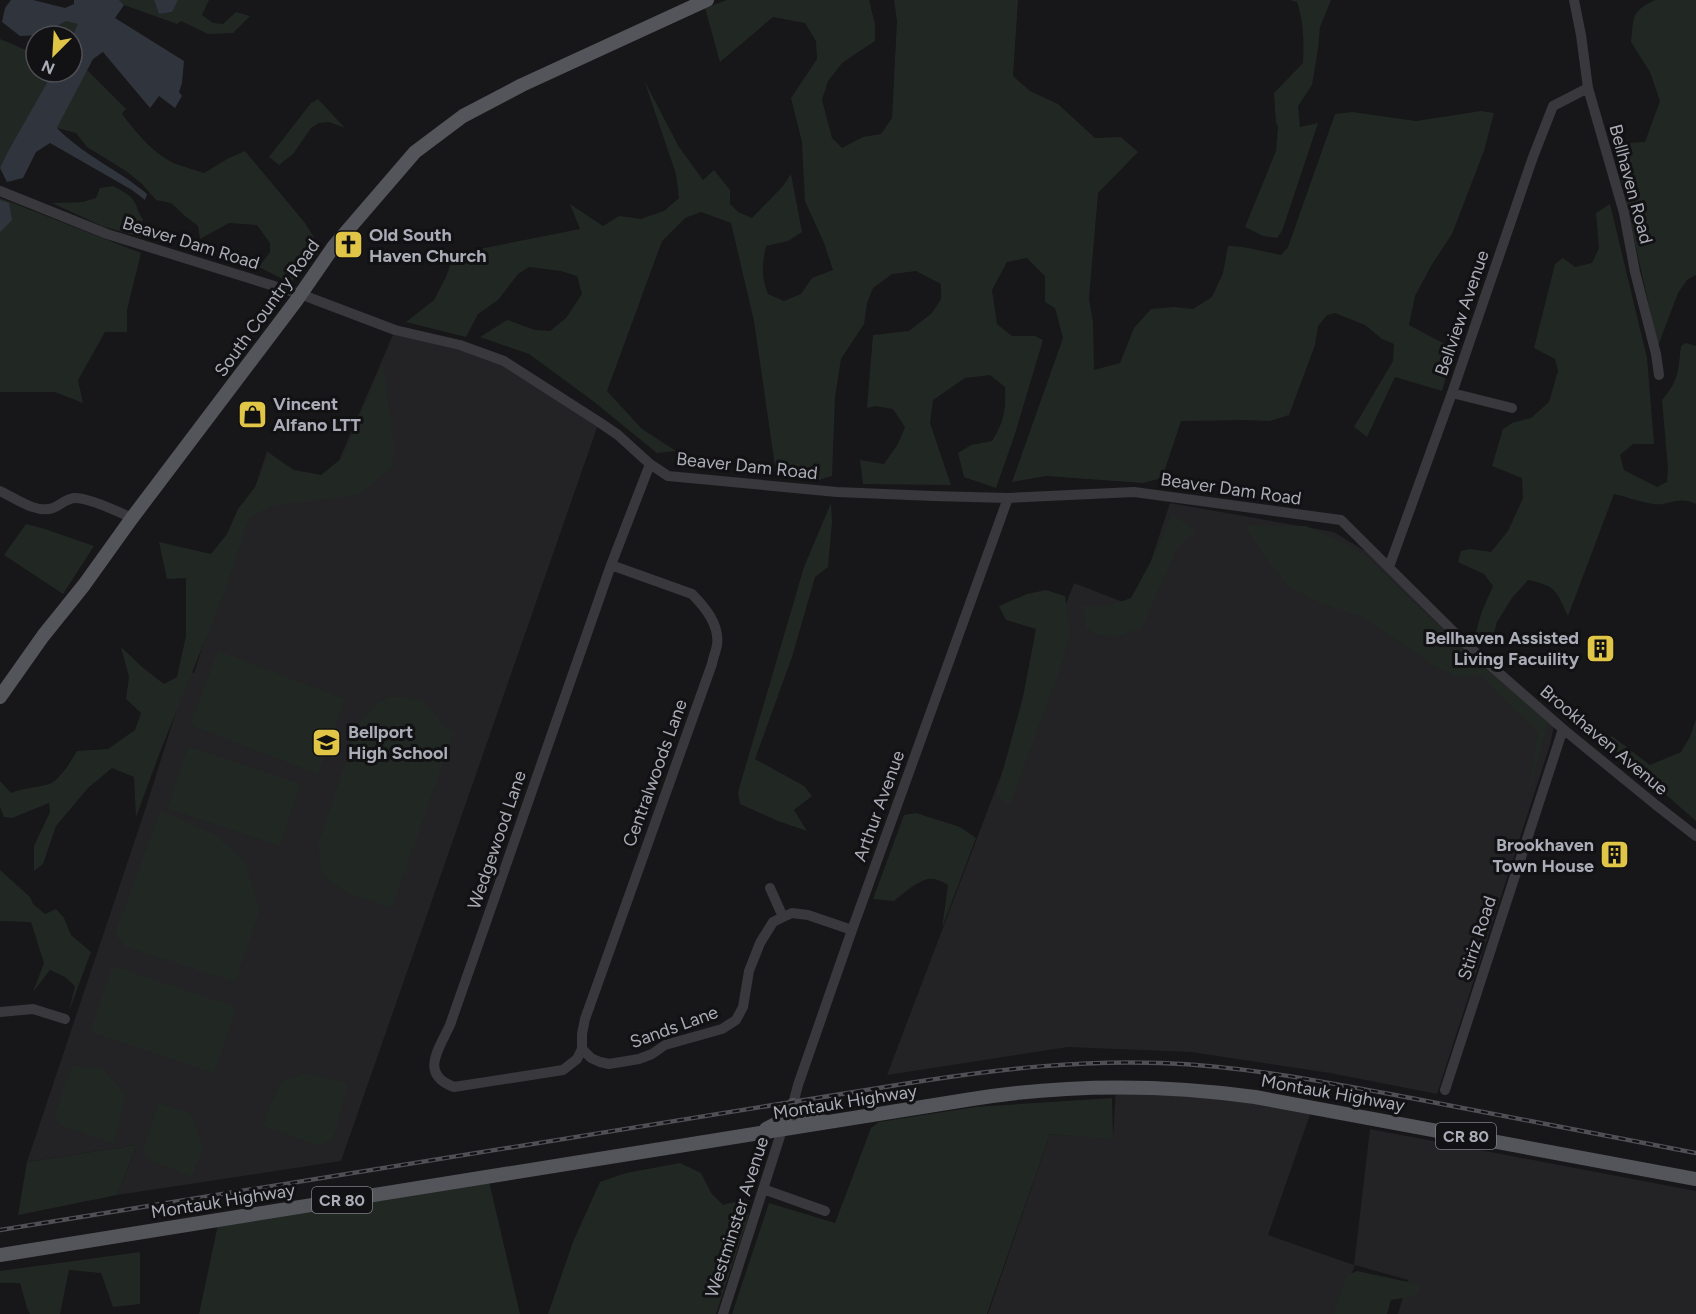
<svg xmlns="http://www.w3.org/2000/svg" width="1696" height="1314" font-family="Figtree,sans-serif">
	<rect width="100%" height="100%" fill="#171618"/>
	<path fill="#232225" d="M395,330L509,364L599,422L341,1161L117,1195L137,1145L27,1162L145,810L189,671L194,673L267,451L325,493Z
		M1170,503L1334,532L1365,551L1554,725L1550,745L1437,1094L1330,1073L1191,1052L1068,1047L887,1075L1074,583L1136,607Z
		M1116,1087L1313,1106L1268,1235L1354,1265L1370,1129L1696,1191V1314H1398L1408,1280L1355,1265L1336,1314H988L1050,1134L1113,1138Z"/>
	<path fill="#212823" d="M119,0H154L159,14L172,12L178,0H209L202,15L213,23L223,24L236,12L250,16L233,33L208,34L181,21L177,24L124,5Z
		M727,0H869L875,25V41L842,63L828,81L822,100L832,138L842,148L863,137L881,134L892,118L897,21L894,0H1018L1013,76L1030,91L1058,104L1095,138L1121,137L1138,152L1098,193L1089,299L1093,323L1094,370L1120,363L1134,328L1151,309L1174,307L1193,309L1212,297L1223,273L1228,246L1243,247L1281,255L1288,247L1335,114L1352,112L1416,121L1481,111L1494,113L1484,151L1452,234L1431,266L1415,296L1409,325L1454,349L1442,391L1395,377L1367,437L1354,427L1393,361L1394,344L1382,339L1365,325L1335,313L1327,315L1318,326L1315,345L1289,415L1270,421L1247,420L1181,421L1162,478L1143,483L1046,476L1012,482L1063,338L1055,308L1045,302V276L1027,258L1007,262L992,290L997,324L1012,336H1035L1043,340L1014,437L996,488L964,477L958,453L971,445L992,441C1004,422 1006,410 1005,387L990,375L965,378L933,400L930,423L951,485L863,484L860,460L884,464L898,444L905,427L893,409L875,406L867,408L873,335L909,331L932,313L941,299V284L916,271L892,274L873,288L867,303L864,324L841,359L835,397L832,476L819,480L782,473L775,466L754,321L731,223L701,212L685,218L662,241L607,391L642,429L676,451L657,453L593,401L529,354L480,337L507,320L535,330L550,331L566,318L582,294L577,276L561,271L529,267L518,274L498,300L478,314L466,337L406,322L434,300L446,277L454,254L580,229L570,204L603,226L619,216L641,219L664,211L679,198L676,174L644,80L679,147L703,180L714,170L730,190V204L738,212L752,218L783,186L791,174L802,232L788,241L766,246C762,265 761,276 768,294L784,301L801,294L812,278L833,270L824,243L805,201L802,142L791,98L817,59L816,41L805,23L773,17L720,62L705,8Z
		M1290,0H1331L1320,27L1318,49L1312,85L1298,106L1300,127L1318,123L1282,231L1277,238L1263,236L1245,227L1276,151L1278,127L1276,123L1274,93L1303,63C1304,40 1304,24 1297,2Z
		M1655,0H1696V275L1687,280L1678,293L1658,346L1613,144L1645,142L1660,101L1650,72L1631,42C1634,17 1630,12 1655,0Z
		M66,21L79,24L72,37V36H43Z
		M0,39L26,50L36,49V72H53L7,153L0,168Z
		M87,70L126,109L122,114C136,132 154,155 176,164C185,167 194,170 204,173L229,158L245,151L305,223L318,244V254L290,283L259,267L270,252V243L257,225L229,223L200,239L198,226L185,216L171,203L156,200L142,184L126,171L87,147L76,133L57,128Z
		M318,99L345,128L329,122L319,123L311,128L293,154L279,165L269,157L311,103Z
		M113,186C120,190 130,194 134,201C138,207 137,212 143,219L140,237L102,226L52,203L83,202L96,198L100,188Z
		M0,198L141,253L127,310V332H105L78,380L83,403L55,392H0Z
		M1610,204L1647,358L1654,444H1633L1620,455L1624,470L1657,487L1667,482L1668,469L1662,400C1679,380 1678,372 1681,346L1686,343L1696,346V504C1678,495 1670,506 1653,504C1640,502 1627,497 1614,494L1568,616C1556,591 1557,586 1528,580L1512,598L1497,622L1491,644L1476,632L1482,611L1493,586L1484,574L1458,562L1461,551L1470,549L1491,552L1508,531L1523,498L1522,478L1492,466L1503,429L1512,423L1531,418L1549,402L1558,371L1555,359L1534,348L1555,264L1563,258L1575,267L1592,263L1599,248L1596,213Z
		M383,362L394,448L392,467L359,495L271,506L249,519L227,586L160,752L136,817L134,777L112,768L88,788L56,826L43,864L34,871V846L50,812L49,803L12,818L4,817L0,807V781L11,793C23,788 36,788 49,784C60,780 71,761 77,751L108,749L135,730L141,713L126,699L129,677L121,647L142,667L164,684L177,677L186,636V578L167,579L159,542L211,554L227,534L238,509L255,487L269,454L294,470L321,475L342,458Z
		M831,503L832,522L828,567L815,577L792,657L755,759L804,786L812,796L794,810L807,831L778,821L740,804L738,792L804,567Z
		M1172,514L1195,530L1177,548L1142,628L1119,636L1098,635L1086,628L1082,606H1108L1131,598L1150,563Z
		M26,524L45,529L94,546L63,594L4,555Z
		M1245,525L1306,526L1346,544L1366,556L1477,662L1548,721L1528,798L1538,732L1481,675L1461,678L1434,666L1361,616L1320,603L1288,586L1261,551Z
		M1046,590L1065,596L1070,632L1063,661L1010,805L996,796L1023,697L1036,629L1006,620L999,606L1027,594Z
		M218,651L345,699L318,774L190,725Z
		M392,696L421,700L433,711L444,726L454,732L392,908L349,894L328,880L321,871L318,843L359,724L377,703Z
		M1696,719V821L1607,743L1612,736L1650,765L1681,752L1690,737Z
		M188,746L301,784L280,846L167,808Z
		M160,811L214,834L244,860L260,910L235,982L124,946L115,934Z
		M916,813L960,827L976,838L942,928L948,885C943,882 935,878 929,879C918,880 903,894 894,901L873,899L904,815Z
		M0,870L30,897L33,904L45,914L56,909L64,918L71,935L91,952L69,1011L75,986L65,977L50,970L33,992L44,963L31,922L0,921Z
		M113,966L236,1007L214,1073L91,1032Z
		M72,1066L102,1068L126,1095L114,1144L60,1125L54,1114Z
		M305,1073L348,1083L333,1140L319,1146L263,1126L271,1102L282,1081Z
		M1112,1098L1113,1139L1050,1134L987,1314H732L769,1203L835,1223L871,1128L879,1122L975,1107Z
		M158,1103L191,1114L203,1148L192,1177L149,1160L143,1151Z
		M137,1145L117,1195L18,1215L27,1162Z
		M680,1163L701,1173L711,1193L723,1205L745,1199L749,1215L716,1314H548L573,1242L600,1182L626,1173Z
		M488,1177L520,1314H199L219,1220Z
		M140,1252V1304L113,1307L101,1273L69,1270L60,1314H30L27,1308L20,1283H0V1271Z
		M1357,1271L1422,1285L1415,1296L1391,1300L1387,1314H1333L1346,1276Z"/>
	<path fill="#30353d" d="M11,0H33L65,8L74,4V0H119L124,5L115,18L184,61L182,83L179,92L182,96L175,108L159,96L150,108L103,52L93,59L57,128C83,155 119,170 147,194L145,200L132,190L50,143L36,152L23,178L7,182L0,168L7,153L53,72H72V37L78,24L66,21L43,35L20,36L2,22L5,8Z
		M154,0H178L172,12L159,14Z
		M0,200L9,203L12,220L0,232Z"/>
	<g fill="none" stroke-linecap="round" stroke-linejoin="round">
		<path stroke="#38383d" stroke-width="10" d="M1574,0L1581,35L1588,88L1624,213L1635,272L1656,354L1659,375
			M0,191L107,234L300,294L395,330L460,345L504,361L599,422L618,435L650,464L668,476L837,492L933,496L1008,498L1134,492L1341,520L1468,646L1563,729L1656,805L1696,836
			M1452,393L1512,408
			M0,491C15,498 36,514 53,508C60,505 66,499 74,498C88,497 119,512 132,518
			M611,565L692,594C705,607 720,625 717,645C716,651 713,658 712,664L585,1019L582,1034V1049L577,1059L563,1070L454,1087C419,1074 439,1049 450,1025L611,565L650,464
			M1389,567L1452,393L1533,157L1553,106L1588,88
			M770,888L783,917
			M0,1012L33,1009L65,1019
			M582,1049L591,1058L600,1062L609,1064L639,1059L652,1054L665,1045L722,1029L736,1020L743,1007L749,971L760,943L773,922L783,917L792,913L808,915L852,930
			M1445,1090L1563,729
			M792,1129V1108L798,1085L852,930L1008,498
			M763,1189L825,1211
			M723,1314L782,1130"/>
		<path stroke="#54545b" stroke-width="14" d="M0,697L43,636L84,585L132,518L296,301L334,246L415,152L463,116L522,85L707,0
			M766,1129L785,1119L793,1105L801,1115L823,1121
			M0,1255L972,1099C1066,1084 1161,1084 1255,1097L1696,1179"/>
		<defs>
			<path id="rail" d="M0,1230L922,1081C1001,1069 1080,1060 1161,1063C1247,1066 1331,1083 1416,1099C1509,1117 1603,1135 1696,1153"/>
		</defs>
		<use href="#rail" stroke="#4f4f55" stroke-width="4.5"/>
		<use href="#rail" stroke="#121113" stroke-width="2" stroke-dasharray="7" stroke-linecap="butt"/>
	</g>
	<defs>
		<symbol id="church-square" viewBox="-11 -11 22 22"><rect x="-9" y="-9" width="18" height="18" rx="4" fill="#e1c546" stroke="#121113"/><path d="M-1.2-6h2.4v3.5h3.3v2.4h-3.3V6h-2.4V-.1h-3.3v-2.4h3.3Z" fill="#111"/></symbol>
		<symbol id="shop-square" viewBox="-11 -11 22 22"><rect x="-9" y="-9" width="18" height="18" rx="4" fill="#e1c546" stroke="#121113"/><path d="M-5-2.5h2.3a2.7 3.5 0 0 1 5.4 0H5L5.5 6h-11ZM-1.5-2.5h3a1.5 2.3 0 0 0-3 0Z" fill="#111"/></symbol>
		<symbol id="building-square" viewBox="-11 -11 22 22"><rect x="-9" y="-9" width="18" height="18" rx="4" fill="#e1c546" stroke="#121113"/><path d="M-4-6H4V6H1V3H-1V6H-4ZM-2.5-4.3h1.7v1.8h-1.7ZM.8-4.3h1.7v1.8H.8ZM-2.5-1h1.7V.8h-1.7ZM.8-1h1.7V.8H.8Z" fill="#111"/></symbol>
		<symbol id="school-square" viewBox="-11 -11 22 22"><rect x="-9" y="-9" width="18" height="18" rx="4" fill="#e1c546" stroke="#121113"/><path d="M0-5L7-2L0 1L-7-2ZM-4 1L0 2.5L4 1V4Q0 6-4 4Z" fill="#111"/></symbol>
	</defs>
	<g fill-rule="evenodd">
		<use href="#church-square" x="332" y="228" width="33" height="33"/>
		<use href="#shop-square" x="236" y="398" width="33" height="33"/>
		<use href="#building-square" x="1584" y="632" width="33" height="33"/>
		<use href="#school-square" x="310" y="726" width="33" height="33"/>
		<use href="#building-square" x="1598" y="838" width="33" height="33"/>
	</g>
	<g text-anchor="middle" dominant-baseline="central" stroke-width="6" stroke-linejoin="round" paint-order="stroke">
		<g fill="#121113" stroke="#7c7e86" stroke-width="1.5">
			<rect x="1436" y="1123" width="60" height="26" rx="4.5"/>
			<rect x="312" y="1187" width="60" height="26" rx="4.5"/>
		</g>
		<g font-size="16" font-weight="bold" fill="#aaacb7">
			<text x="1466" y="1136">CR 80</text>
			<text x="342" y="1200">CR 80</text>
		</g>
		<g font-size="18" fill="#aaacb7" stroke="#121113">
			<text transform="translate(1631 184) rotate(75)">Bellhaven Road</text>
			<text transform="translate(191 243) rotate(17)">Beaver Dam Road</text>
			<text transform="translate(267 308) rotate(-54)">South Country Road</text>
			<text transform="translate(1462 313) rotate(-71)">Bellview Avenue</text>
			<text transform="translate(747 466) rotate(6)">Beaver Dam Road</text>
			<text transform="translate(1231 489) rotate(8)">Beaver Dam Road</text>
			<text transform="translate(1604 740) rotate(40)">Brookhaven Avenue</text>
			<text transform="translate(655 773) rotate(-70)">Centralwoods Lane</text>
			<text transform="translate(879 806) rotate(-70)">Arthur Avenue</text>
			<text transform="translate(497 840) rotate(-71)">Wedgewood Lane</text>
			<text transform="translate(1477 938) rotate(-72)">Stiriz Road</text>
			<text transform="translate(674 1027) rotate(-20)">Sands Lane</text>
			<text transform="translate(1333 1093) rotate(10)">Montauk Highway</text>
			<text transform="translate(845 1102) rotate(-9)">Montauk Highway</text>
			<text transform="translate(223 1201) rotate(-9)">Montauk Highway</text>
			<text transform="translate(737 1217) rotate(-72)">Westminster Avenue</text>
		</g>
		<g font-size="18" font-weight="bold" fill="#aaacb7" stroke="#121113" text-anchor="start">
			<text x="369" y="235">Old South<tspan x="369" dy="21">Haven Church</tspan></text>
			<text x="273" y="404">Vincent<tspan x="273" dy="21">Alfano LTT</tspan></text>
			<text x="1579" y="638" text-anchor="end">Bellhaven Assisted<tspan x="1579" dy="21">Living Facuility</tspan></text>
			<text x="348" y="732">Bellport<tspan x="348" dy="21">High School</tspan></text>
			<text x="1594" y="845" text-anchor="end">Brookhaven<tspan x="1594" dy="21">Town House</tspan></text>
		</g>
	</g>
	<g transform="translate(54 54) rotate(204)"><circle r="28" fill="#121113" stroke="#4f4f55" stroke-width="1.5"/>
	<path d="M0-4.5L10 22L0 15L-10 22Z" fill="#e1c546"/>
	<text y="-9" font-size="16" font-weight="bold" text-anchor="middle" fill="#aaacb7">N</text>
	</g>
</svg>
